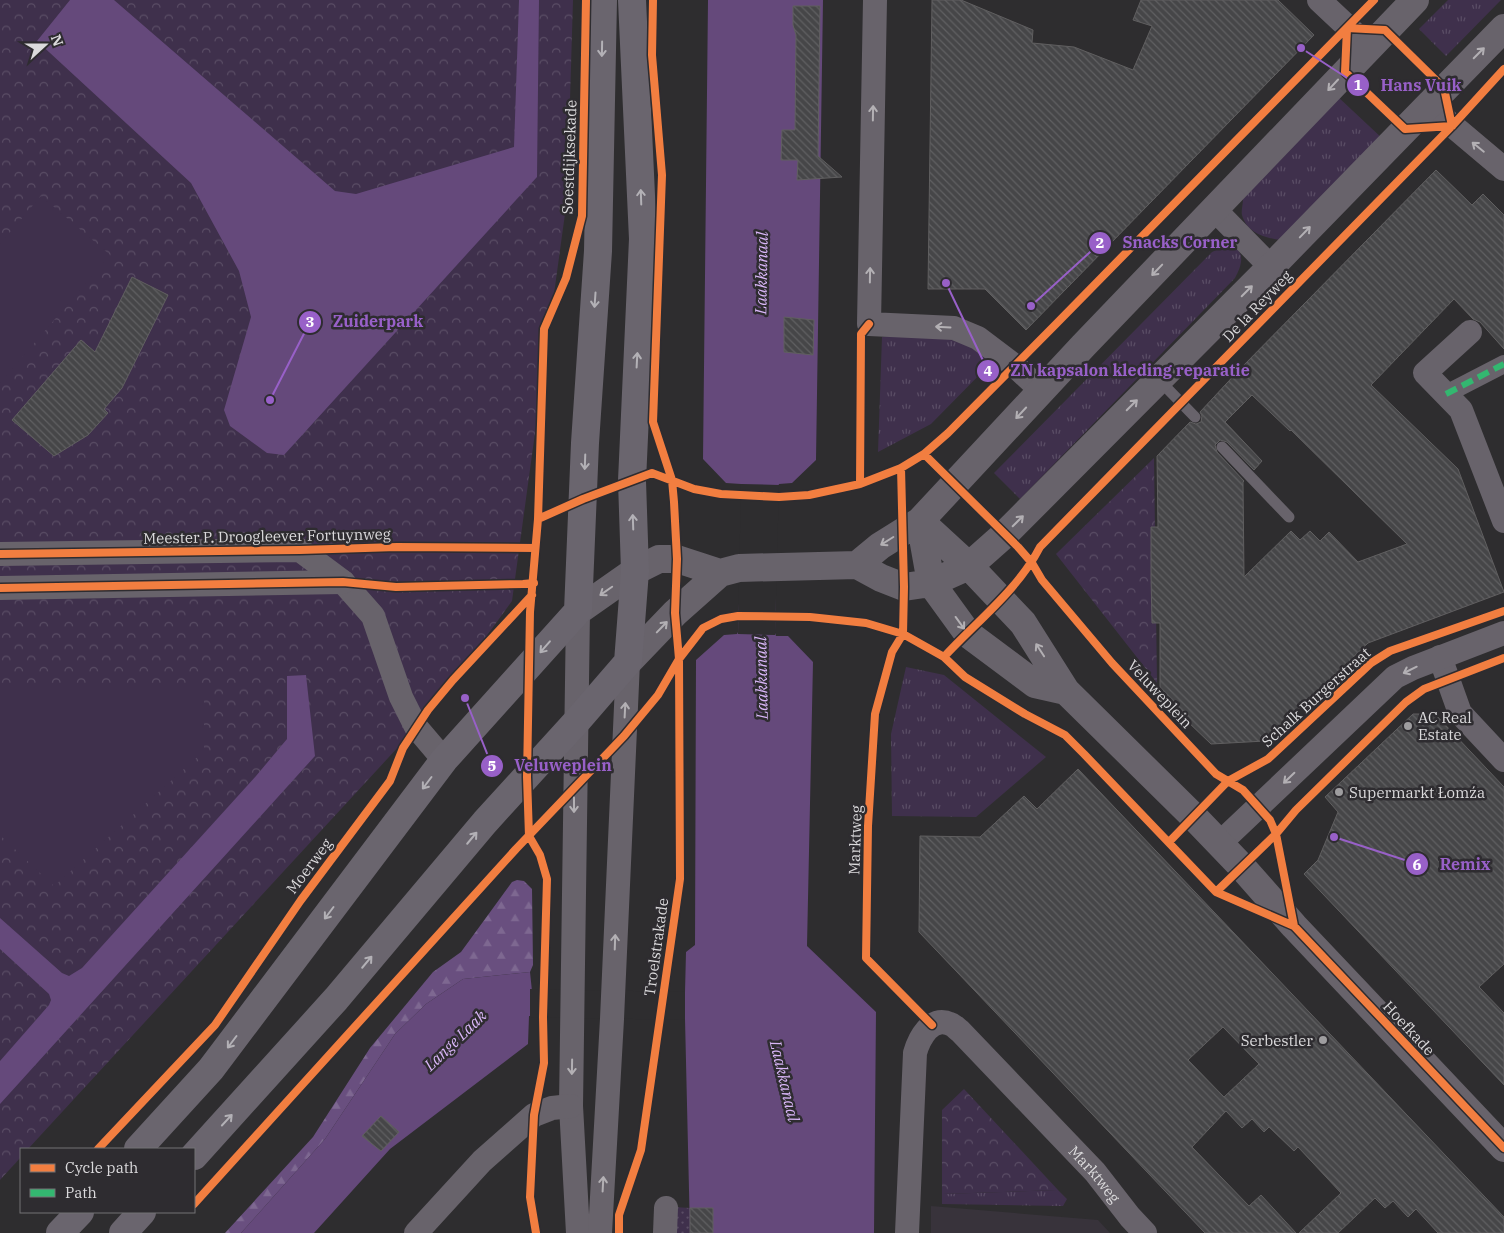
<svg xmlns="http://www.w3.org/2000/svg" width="1504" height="1233" font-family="'IBM Plex Serif',serif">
	<defs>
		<pattern id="grass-tufts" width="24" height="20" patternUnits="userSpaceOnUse" patternTransform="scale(1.25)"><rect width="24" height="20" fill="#3f304c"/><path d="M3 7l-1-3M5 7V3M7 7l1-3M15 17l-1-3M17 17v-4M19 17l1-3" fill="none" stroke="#5a4d65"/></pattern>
		<pattern id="forest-firs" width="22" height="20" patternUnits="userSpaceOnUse" patternTransform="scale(1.25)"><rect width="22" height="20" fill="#694f7f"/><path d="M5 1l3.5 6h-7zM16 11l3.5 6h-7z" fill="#7e6891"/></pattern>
		<pattern id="park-crowns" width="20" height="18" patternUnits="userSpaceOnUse" patternTransform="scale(1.25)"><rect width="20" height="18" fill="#3f304c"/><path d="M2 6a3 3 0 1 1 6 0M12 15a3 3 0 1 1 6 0" fill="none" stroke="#5a4d65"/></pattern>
		<pattern id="garden-dots" width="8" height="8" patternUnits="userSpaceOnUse" patternTransform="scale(1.25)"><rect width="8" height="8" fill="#3f304c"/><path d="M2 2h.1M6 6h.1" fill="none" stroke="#5a4d65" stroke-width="1.8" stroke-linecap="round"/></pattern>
		<pattern id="building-back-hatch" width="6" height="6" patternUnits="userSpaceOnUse" patternTransform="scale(1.25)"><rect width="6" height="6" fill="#464648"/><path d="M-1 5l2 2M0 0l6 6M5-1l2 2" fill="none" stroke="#606062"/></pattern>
	</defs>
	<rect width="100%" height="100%" fill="#2e2d2f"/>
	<path fill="#38333b" d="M931,1206L1098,1220L1110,1233H931Z"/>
	<path fill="url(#grass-tufts)" d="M1448,0H1501L1446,56L1419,29Z
		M1337,96L1384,140L1281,240C1265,238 1247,233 1242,215C1241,211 1243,204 1243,199Z
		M1223,247C1247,245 1243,264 1235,278L1020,499L994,473L1212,252Z
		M930,333L978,348L991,363L931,424L878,452L882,337Z
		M906,667L944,675L1046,757L976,817L892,816L891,734Z
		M1058,1190L1067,1199L1063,1206L942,1204V1194Z"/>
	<path fill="url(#forest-firs)" d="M517,880L524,881L532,889L533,965L530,972L463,979L426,1004L395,1034L325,1139L241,1233H225L313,1137L370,1048L433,972L461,952L512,882Z"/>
	<path fill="url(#park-crowns)" d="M0,0H573L567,199L512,601L435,707L28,1149H21V1157L0,1180Z
		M1154,458L1157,683L1056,554Z
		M964,1089L1058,1190L942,1194V1110Z"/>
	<path fill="url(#garden-dots)" d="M674,1207L690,1208V1233H674Z"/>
	<path fill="#3f304c" d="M41,196L110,255L0,383V244Z
		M0,687H204V751L54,886L0,835Z"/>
	<path fill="#65497b" d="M70,0H114L335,191L356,194L514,147L519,0H539L537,177L284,455L267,453L230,426L224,410L251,317L239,271L191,183L37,41Z
		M708,0H823L816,460L792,483L779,484L777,489L775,633L776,636H788L813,662L807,946L876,1012L874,1233H690L685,1019L683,1018L529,1016L528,1044L390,1149L314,1233H241L325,1139L395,1034L426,1004L463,979L530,972L532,991L682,993L685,992L686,952L695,945L696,660L724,635L737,634L738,632L743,489L741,484L726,483L703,459Z
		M306,675L315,756L0,1104V1061L49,1005L51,1000L49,994L0,949V918L62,973L69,976L82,968L256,776L287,739V676Z"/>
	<path fill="#2e2d2f" d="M741,484L779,485L775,635L738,634Z
		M530,989L685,992V1020L530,1017Z"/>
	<path fill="url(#building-back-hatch)" stroke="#605f60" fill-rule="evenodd" d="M932,0H961L1033,30L1032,43L1074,47L1133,70L1152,26L1133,20L1141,0H1278L1314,35L1026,330L985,289H928Z
		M793,6H820L818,156L842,177L797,180L798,160H781L782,130H795L796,35L793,25Z
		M1436,170L1472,205L1483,194L1504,215V349L1480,322L1473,319L1454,299L1371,385L1458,469L1504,592L1368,643L1265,741L1211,744L1160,695V623H1152L1151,575V527H1158L1157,456L1190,422L1196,424L1201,422L1202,416L1200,412L1240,369ZM1252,395L1290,431L1291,430L1407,544L1358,562L1329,532L1320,541L1310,531L1300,540L1291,531L1244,577L1243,482L1244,481L1217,452L1215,445L1220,440L1227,442L1254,470L1262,461L1225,422Z
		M132,277L168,295L122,388L104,409L108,413L88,435L54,456L12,420L81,340L95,352Z
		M784,317L814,320L813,355L784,352Z
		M1413,714H1435L1504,787V964L1479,987L1504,1013V1085L1304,874L1318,860L1338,812L1325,797Z
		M1078,769L1504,1217V1233H1438L1416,1209L1408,1217L1393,1201L1385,1208L1375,1198L1338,1233H1299L1341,1193L1298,1147L1294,1151L1269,1127L1264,1132L1252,1119L1242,1128L1226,1111L1192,1147L1249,1206L1261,1195L1296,1233H1205L919,932L920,836L980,837L1024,796L1037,809ZM1223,1027L1259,1064L1224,1097L1188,1060Z
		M381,1116L399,1132L381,1151L362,1136Z
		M690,1208H713V1233H690Z"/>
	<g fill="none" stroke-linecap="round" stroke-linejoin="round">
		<path stroke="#68636b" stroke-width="11" d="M1158,379L1195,417
			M1222,447L1289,517"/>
		<path stroke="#68636b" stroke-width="18" d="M1446,394L1504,364"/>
		<g stroke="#68636b" stroke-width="24">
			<path d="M875,0L869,324L954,328L978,338L1015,366L1042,391"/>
			<path d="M1319,0L1369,47"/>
			<path d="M1428,105L1504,169"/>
			<path d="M1215,210L1271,267"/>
			<path d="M1470,332L1425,373L1461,410L1504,521"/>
			<path d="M0,554L300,550L343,582L373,616L401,697L416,727L444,760"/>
			<path d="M0,588L343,582"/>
			<path d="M578,611L571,1106L578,1233"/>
			<path d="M1440,657L1460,713L1504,760"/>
			<path d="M1220,843L1395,677L1413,668L1504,633"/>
			<path d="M416,1233L482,1161L534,1115L552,1108L571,1106"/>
			<path d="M600,1233L612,1019L628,662"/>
			<path d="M665,1233L666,1208"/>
			<path id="s1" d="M907,1233L915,1053C919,1039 931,1015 950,1024C954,1025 957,1029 960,1031L1095,1172L1130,1217L1145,1233"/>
		</g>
		<path stroke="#68636b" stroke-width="28" d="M920,521L969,566L1023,623L1066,691L1194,817L1242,867L1294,926L1504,1148
			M920,521L931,583L968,634L1035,684L1066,691
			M857,565L880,546L920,521L1083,346L1415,0
			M578,611L635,571L659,559H677L720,573
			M628,662L675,613L720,573L739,568L857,565L881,578L904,587L931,583L969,566L1004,535L1271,267L1504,28"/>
		<path stroke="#6a656e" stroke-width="28" d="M138,1149L211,1069L444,760L578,611L585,443L598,251L603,0
			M194,1156L336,999L485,822L577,721L628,662L635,571L632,481L643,239L632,0
			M60,1233L80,1212
			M123,1233L142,1212"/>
		<path stroke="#33b770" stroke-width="6" stroke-dasharray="12 6" stroke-linecap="butt" d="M1446,394L1504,364"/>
		<defs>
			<path id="cycleway" d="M1347,28L1385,30L1444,88L1452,126L1405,129L1345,72Z
				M924,454L948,433L1057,323L1374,0
				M901,468L904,587L903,634L892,652L875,714L868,826L866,958L932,1025
				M860,484L861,334L869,324
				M538,519L544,329L566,278L582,216L586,0
				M0,554L300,550L397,547L535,548
				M0,588L343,582L396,587L523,584L534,583
				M944,657C976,622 1018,590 1040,547L1452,126L1504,69
				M1169,842L1228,781L1268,759L1371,663L1390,651L1504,611
				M1216,892L1276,834L1296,810L1406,702L1424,689L1504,658
				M98,1149L215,1025L301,900L390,781L403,748L428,710L453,680L532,595
				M194,1204L516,849L624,736L658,695L679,659L703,628L721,619L738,616L810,617L866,623L903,634L944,657L965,677L1025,714L1065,735L1084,754L1216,892L1294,926L1504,1148
				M536,1233L530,1197L534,1115L544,1063L543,1017L547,879L540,855L529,836L527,777L530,612L538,519L583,499L652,473L694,489L721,494L779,497L809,495L860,484L901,468L924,454L1018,547L1032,563L1042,580L1112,663L1216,774L1243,790L1270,820L1276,834L1294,926
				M619,1233V1215L641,1150L680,879L679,659L675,613L677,559L674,502L672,480L653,422L662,175L652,55L653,0"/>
		</defs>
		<use href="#cycleway" stroke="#2e2c30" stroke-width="11"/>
		<use href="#cycleway" stroke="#f27e40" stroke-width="8"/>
	</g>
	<defs><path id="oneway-shaft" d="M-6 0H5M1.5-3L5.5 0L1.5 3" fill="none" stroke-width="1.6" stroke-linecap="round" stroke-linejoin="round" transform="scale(1.25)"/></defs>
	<g stroke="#b3b1b6">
		<use href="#oneway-shaft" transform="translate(602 49) rotate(91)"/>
		<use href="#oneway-shaft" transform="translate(641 197) rotate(-92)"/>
		<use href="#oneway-shaft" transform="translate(595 300) rotate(94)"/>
		<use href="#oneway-shaft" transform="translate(637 360) rotate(-87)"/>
		<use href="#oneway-shaft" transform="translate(585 462) rotate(92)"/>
		<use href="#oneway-shaft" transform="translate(633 522) rotate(-92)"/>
		<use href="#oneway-shaft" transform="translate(545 647) rotate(131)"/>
		<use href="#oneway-shaft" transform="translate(427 783) rotate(127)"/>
		<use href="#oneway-shaft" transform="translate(472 838) rotate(-50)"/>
		<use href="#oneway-shaft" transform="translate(329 913) rotate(127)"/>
		<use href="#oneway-shaft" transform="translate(367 962) rotate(-50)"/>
		<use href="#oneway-shaft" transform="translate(232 1042) rotate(127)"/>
		<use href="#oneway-shaft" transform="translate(227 1120) rotate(-47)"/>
	</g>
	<g stroke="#b3b0b4">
		<use href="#oneway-shaft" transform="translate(1479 53) rotate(-45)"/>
		<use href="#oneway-shaft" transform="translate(1333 85) rotate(133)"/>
		<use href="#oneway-shaft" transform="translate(873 113) rotate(-89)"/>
		<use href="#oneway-shaft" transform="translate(1478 147) rotate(-141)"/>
		<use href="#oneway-shaft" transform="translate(1305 232) rotate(-46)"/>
		<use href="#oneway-shaft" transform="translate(1157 270) rotate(134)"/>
		<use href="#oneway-shaft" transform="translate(870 275) rotate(-89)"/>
		<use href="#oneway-shaft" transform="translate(1247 291) rotate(-45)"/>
		<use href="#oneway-shaft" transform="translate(943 327) rotate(-177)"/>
		<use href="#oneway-shaft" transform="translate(1132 405) rotate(-45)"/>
		<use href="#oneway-shaft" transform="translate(1021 413) rotate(133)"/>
		<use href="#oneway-shaft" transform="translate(1018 521) rotate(-45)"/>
		<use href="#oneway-shaft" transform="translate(887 541) rotate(148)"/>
		<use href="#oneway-shaft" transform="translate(606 591) rotate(145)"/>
		<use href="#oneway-shaft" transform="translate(960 623) rotate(54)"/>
		<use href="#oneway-shaft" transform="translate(662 627) rotate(-46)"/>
		<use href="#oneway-shaft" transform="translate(1040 650) rotate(-123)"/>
		<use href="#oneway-shaft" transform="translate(1410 670) rotate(154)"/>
		<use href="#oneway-shaft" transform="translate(625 710) rotate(-87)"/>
		<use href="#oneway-shaft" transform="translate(1289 778) rotate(136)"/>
		<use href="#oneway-shaft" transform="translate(574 805) rotate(90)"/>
		<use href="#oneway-shaft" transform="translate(615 942) rotate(-88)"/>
		<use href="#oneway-shaft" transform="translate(572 1067) rotate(91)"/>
		<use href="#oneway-shaft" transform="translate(603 1184) rotate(-87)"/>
	</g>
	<g fill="#9e9d9f" stroke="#2e2c30" stroke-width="2">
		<circle cx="1408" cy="726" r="5"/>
		<circle cx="1339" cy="792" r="5"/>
		<circle cx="1323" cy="1040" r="5"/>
	</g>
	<g text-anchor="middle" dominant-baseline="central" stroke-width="5" stroke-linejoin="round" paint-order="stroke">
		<g font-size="15" fill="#dbdadc" stroke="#2e2c30">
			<text transform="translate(569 157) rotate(-88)">Soestdijksekade</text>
			<text transform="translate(1257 306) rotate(-46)">De la Reyweg</text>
			<text transform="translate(267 536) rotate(-1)">Meester P. Droogleever Fortuynweg</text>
			<text transform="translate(1160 694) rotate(47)">Veluweplein</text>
			<text transform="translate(1316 697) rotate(-42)">Schalk Burgerstraat</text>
			<text transform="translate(855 840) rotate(-88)">Marktweg</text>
			<text transform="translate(309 866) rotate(-53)">Moerweg</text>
			<text transform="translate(656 947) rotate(-82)">Troelstrakade</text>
			<text transform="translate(1409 1028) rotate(47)">Hoefkade</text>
			<text stroke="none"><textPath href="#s1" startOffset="441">Marktweg</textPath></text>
		</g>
		<g font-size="15" fill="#dbdadc" stroke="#2e2c30" text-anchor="start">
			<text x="1418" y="717">AC Real<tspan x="1418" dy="17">Estate</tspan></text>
			<text x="1349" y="792">Supermarkt Łomźa</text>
			<text x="1313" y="1040" text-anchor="end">Serbestler</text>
		</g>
		<g font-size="16" font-style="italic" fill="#d9b6f8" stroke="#2e2c30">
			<text transform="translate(761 273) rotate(-89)">Laakkanaal</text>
			<text transform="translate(761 678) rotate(-91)">Laakkanaal</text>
			<text transform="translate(455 1040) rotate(-44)">Lange Laak</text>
			<text transform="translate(785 1081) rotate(77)">Laakkanaal</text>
		</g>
	</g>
	<path fill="none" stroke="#9860c8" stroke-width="2" d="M1301 48L1358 85M1031 306L1100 243M270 400L310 322M946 283L988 371M465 698L492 766M1334 837L1417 864"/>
	<g fill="#9860c8" stroke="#2e2c30" stroke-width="2">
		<circle cx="1301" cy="48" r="5"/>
		<circle cx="1031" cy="306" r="5"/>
		<circle cx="270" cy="400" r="5"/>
		<circle cx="946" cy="283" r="5"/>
		<circle cx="465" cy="698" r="5"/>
		<circle cx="1334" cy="837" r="5"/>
		<circle cx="1358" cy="85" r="12"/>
		<circle cx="1100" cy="243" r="12"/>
		<circle cx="310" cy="322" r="12"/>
		<circle cx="988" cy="371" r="12"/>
		<circle cx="492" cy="766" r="12"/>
		<circle cx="1417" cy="864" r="12"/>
	</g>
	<g font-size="15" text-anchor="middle" font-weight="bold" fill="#fff">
		<text x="1358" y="90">1</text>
		<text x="1100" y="248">2</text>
		<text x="310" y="327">3</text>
		<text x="988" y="376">4</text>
		<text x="492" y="771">5</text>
		<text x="1417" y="870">6</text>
	</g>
	<g font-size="16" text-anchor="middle" font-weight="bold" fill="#9860c8" stroke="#2e2c30" stroke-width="5" stroke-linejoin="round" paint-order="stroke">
		<text x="1421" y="91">Hans Vuik</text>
		<text x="1180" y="248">Snacks Corner</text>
		<text x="378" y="327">Zuiderpark</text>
		<text x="1130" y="376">ZN kapsalon kleding reparatie</text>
		<text x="563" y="771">Veluweplein</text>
		<text x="1465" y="870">Remix</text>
	</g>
	<rect x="20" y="1148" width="175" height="65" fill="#2e2c30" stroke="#737275"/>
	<rect x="30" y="1164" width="25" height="8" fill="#f27e40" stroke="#737275"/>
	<text x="65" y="1173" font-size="15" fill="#dbdadc">Cycle path</text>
	<rect x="30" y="1189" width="25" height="8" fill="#33b770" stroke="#737275"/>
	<text x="65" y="1198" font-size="15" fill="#dbdadc">Path</text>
	<g transform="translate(45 45) rotate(69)" stroke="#2e2c30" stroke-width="4" paint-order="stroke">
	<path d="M0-4L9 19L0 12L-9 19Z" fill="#dbdadc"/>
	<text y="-8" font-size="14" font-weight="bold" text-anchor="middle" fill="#dbdadc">N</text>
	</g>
</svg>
